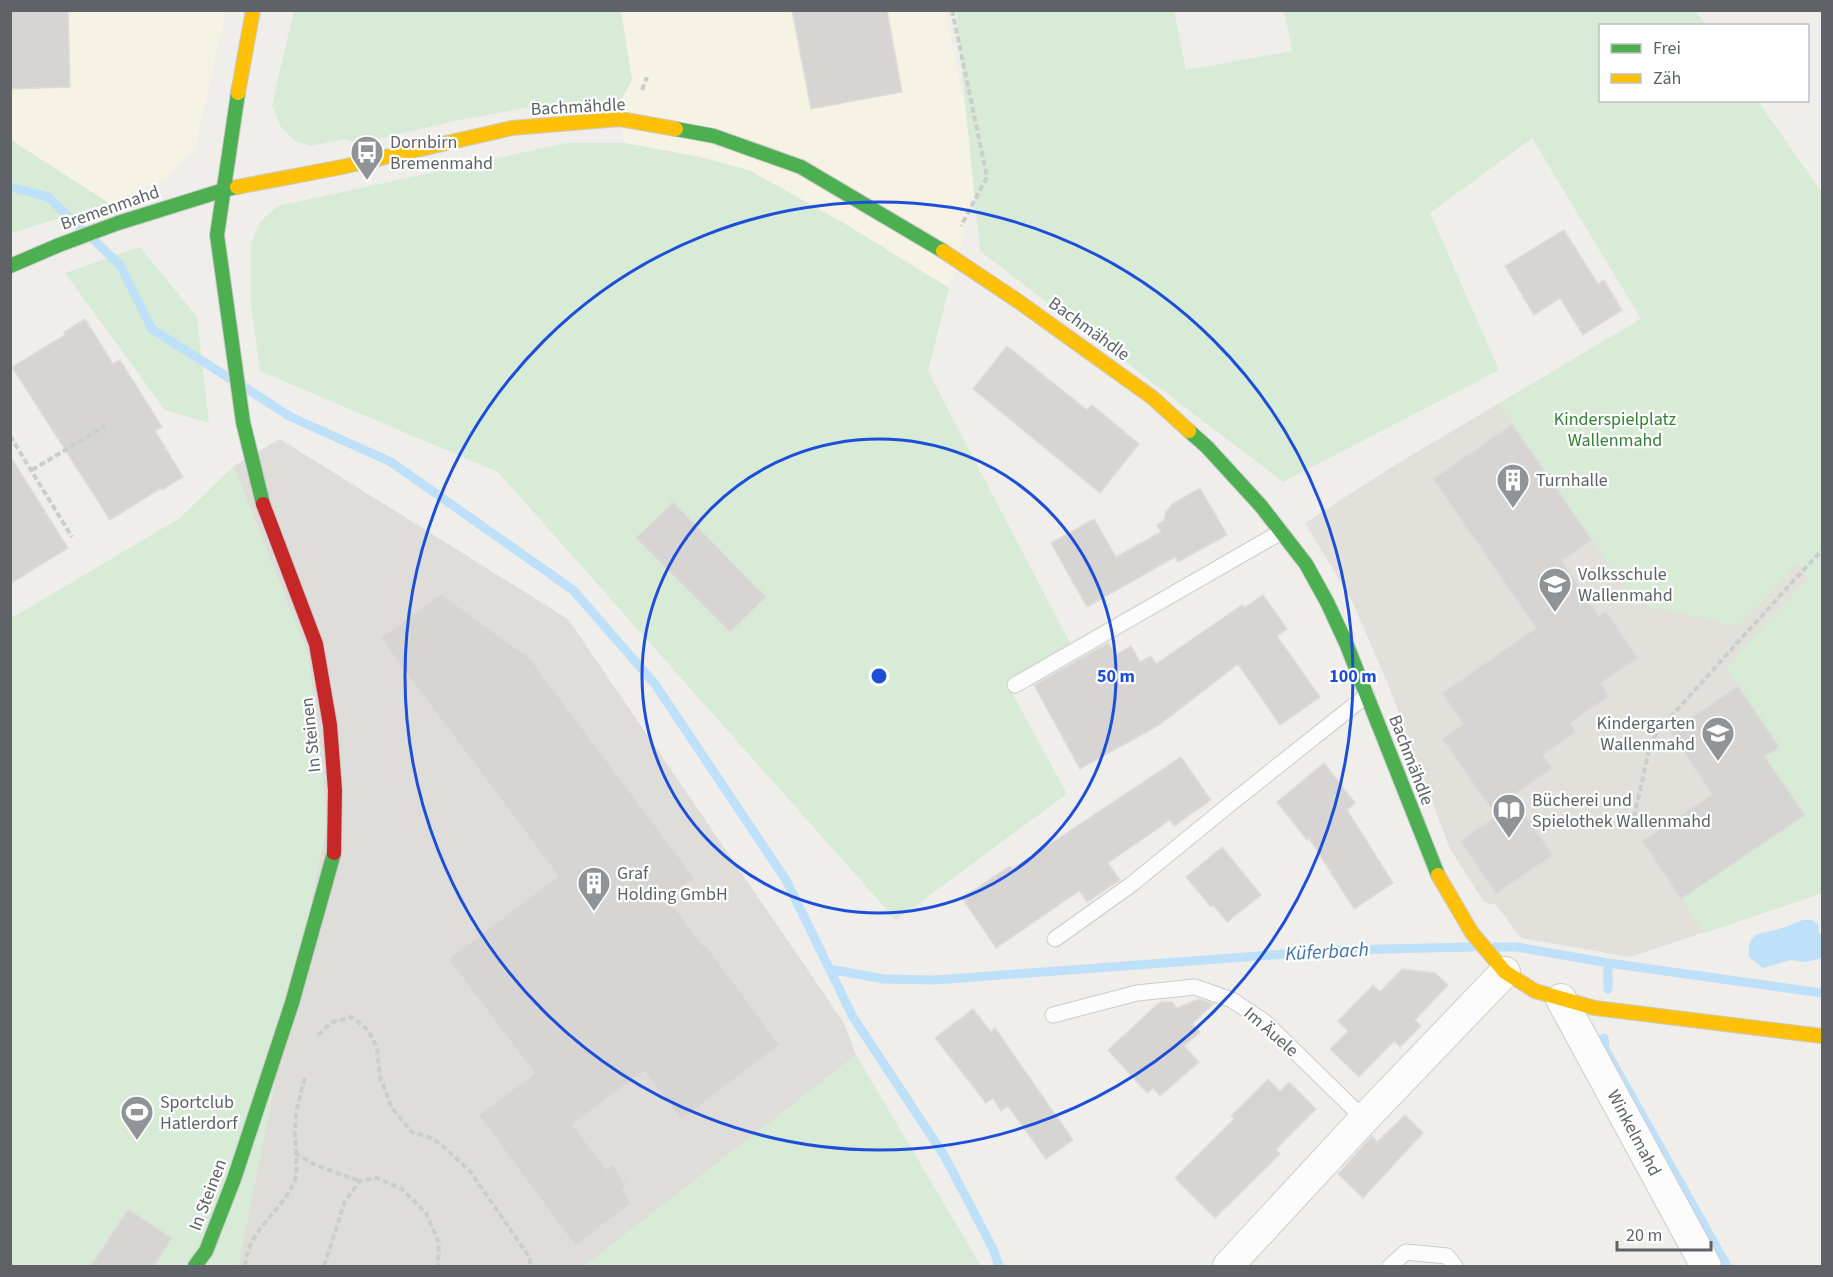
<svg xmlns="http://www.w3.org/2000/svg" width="1833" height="1277" font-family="'Source Sans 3',sans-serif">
	<rect width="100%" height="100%" fill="#efeeea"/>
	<path fill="#f7f3e4" d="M10,11H226L195,149L168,178L109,203L11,140Z
		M621,11H945L979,175L950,288L847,225L700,157L625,143L618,106L632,80Z"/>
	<path fill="#dfddda" d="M280,439L568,619L844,1023L856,1055L589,1266H238L327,823L234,466Z"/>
	<path fill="#e2e0da" d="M1641,319L1799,562L1822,603V893L1630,957L1521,938L1496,905L1484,902L1450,849L1388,684L1352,601L1305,523L1395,465Z"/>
	<path fill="#d8ebd6" d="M294,11H621L632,80L618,106H535L450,122L357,144L345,139L310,146L294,140L281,127L272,105Z
		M956,11H1174L1186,70L1292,51L1284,11H1696L1706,25L1600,26V100L1758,101L1822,193V893L1704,933L1681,899L1805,815L1765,757L1779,746L1726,668L1808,577L1799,562L1739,626L1635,603L1499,404L1641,319L1532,138L1430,213L1499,370L1283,482L980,251Z
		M10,140H11L109,203L11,233Z
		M567,143H625L700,157L749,170L847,225L949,288L928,371L1071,645L1006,682L1067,794L896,920L498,472L260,371L251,303V243L260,222L278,206Z
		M140,247L197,317L209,423L165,410L65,273Z
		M234,466L309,657L327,823L238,1266H11L10,619L180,518Z
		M856,1055L981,1266H584Z"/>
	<path fill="#bfe0f9" d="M1803,920H1812L1818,924L1819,933L1822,935V958L1806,962L1791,960L1763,968L1749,957C1747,934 1757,934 1775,930C1785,928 1794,923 1803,920Z"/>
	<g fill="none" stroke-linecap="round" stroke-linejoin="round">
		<path stroke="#bfe0f9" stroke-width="9" d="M10,187L48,197L83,230
			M94,240L120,265L152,329L229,378
			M246,388L289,416L391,462L573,590L655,684L786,880L853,1017L945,1157L993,1249L999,1266
			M1495,947H1517L1608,963L1822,993
			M1608,963V989
			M829,969L884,979L935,980L1339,950L1473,947
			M1604,1038L1605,1049L1727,1266"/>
	</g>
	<path fill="#d6d5d3" stroke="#deddd9" stroke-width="1.5" d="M10,10H68L70,87L10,89Z
		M792,10H887L902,92L811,109Z
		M1564,230L1598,284L1604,280L1622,310L1583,335L1560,298L1534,315L1505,266Z
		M85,319L113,364L120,360L162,427L155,431L183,477L162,490L161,488L110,520L12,367L65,335L64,332Z
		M1007,346L1087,410L1092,405L1139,444L1100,493L973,389Z
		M1512,424L1592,540L1562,561L1599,616L1606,611L1638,658L1601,683L1609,696L1571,723L1576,732L1543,755L1553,768L1512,796L1553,855L1496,894L1460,841L1496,816L1442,739L1463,724L1442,693L1536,628L1433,479Z
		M10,456L68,548L10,584Z
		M1200,488L1227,535L1178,562L1175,557L1087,607L1051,543L1094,519L1116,557L1161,532L1157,525L1164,520L1166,512L1172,504Z
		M673,502L766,597L730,632L636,538Z
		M441,594L530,658L695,878L668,898L703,945L705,944L780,1045L681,1120L644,1071L573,1125L606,1169L612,1164L627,1185L622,1189L632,1203L575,1246L478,1115L534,1073L448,959L558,876L380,638Z
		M1263,595L1287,629L1277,636L1320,697L1280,725L1238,664L1159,725L1080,769L1034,685L1108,643L1116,655L1131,646L1140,662L1151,656L1156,664L1242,605L1244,608Z
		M1738,686L1779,747L1765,757L1805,815L1681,899L1642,841L1712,794L1670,732Z
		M1181,757L1211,800L1174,826L1170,820L1108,863L1120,880L1087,902L1079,891L996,948L962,898L1010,866L1012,869Z
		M1324,763L1355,803L1347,810L1393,883L1354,909L1309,838L1307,840L1277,802Z
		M1222,847L1261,895L1227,922L1213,905L1211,907L1186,877Z
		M1402,969L1435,973L1448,985L1415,1020L1421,1026L1400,1047L1394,1041L1359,1077L1330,1049L1348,1031L1338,1021L1373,985L1380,992Z
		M1199,999L1213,1004L1192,1024L1200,1032L1184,1046L1199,1062L1160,1096L1153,1088L1147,1093L1108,1050L1160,1002H1172L1177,1008Z
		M973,1009L991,1032L995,1028L1073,1140L1046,1159L1008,1106L1001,1111L993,1098L986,1103L935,1038Z
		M1268,1079L1280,1091L1289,1082L1316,1109L1276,1149L1280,1154L1215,1218L1175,1178L1234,1119L1231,1116Z
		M1405,1115L1423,1133L1363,1198L1338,1174L1372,1136L1377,1142Z
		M128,1209L172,1238L154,1266H91Z"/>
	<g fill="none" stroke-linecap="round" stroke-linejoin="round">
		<defs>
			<path id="lane" d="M1015,685L1281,532
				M1055,939L1132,884L1230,804L1367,695
				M1053,1015L1137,993L1195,987L1232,1000L1265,1022L1364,1119
				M1390,1266L1406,1252L1447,1256L1455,1266"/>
			<path id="street" d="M1561,999L1706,1266
				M1228,1266L1364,1119L1505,972"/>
			<path id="fast" d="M238,93L217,235L243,422L263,504
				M676,129L714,136L801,167L943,251
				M10,266L59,245L118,223L224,190L237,187
				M1189,431L1207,447L1261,506L1306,564L1327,602L1346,643L1438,875
				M195,1266L206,1251L234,1179L292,1003L334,853"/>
			<path id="slow" d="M238,93L253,10
				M237,187L342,167L512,128L620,119L676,129
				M943,251L1015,299L1153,398L1189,431
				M1438,875L1472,933L1505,972L1535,991L1595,1008L1822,1036"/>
			<path id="jam" d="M263,504L316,644L330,725L335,790L334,853"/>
		</defs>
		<use href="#lane" stroke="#cbcccc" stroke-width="17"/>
		<use href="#street" stroke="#cbcccc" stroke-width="32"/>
		<use href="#fast" stroke="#cacacb" stroke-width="16"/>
		<use href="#slow" stroke="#cacacb" stroke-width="16"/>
		<use href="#jam" stroke="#cacacb" stroke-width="16"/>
		<path stroke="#cacfcc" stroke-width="4" stroke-dasharray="6 3" stroke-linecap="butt" d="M952,10L987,177L961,226
			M642,90L647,77
			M10,436L72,537
			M32,470L105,426
			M1632,826L1650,746L1657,732L1786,589L1822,550
			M318,1035L332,1022L352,1017L368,1030L377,1048L380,1077L392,1108L412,1132L431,1138L443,1146L470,1171L530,1258V1266
			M295,1153L315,1165L360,1181
			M245,1266C248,1227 283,1213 295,1179C299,1166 294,1142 295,1127C295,1111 301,1093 305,1077
			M324,1266L345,1201L360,1181L377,1178L402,1189L426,1213L439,1243L438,1266"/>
		<use href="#lane" stroke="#fdfcfc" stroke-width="15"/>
		<use href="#street" stroke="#fdfcfc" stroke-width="30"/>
		<use href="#fast" stroke="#4caf50" stroke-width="14"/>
		<use href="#slow" stroke="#ffc107" stroke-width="14"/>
		<use href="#jam" stroke="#c62828" stroke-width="14"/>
	</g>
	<g fill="none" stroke="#1d4ed8" stroke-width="3">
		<circle cx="879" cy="676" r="237"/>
		<circle cx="879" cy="676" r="474"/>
	</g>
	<defs>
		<symbol id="bus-pin" viewBox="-11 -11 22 30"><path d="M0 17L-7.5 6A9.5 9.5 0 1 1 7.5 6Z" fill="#919496" stroke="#fff"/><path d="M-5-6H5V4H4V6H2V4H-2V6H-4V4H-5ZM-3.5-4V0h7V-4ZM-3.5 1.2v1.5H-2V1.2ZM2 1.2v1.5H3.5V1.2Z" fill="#fff"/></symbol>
		<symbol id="building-pin" viewBox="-11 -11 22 30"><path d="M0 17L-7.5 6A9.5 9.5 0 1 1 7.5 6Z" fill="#919496" stroke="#fff"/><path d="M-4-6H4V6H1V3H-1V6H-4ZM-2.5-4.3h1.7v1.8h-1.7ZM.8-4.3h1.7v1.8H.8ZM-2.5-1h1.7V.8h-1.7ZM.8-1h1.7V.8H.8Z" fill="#fff"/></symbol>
		<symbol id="school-pin" viewBox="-11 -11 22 30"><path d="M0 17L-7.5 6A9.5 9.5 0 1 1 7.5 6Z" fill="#919496" stroke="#fff"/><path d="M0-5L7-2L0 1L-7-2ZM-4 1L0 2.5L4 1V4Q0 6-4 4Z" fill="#fff"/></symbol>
		<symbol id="library-pin" viewBox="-11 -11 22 30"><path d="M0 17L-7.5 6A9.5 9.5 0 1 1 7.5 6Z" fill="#919496" stroke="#fff"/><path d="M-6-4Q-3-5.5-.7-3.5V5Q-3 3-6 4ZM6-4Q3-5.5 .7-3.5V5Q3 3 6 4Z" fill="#fff"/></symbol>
		<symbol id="stadium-pin" viewBox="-11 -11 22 30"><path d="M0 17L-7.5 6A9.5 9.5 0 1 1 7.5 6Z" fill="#919496" stroke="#fff"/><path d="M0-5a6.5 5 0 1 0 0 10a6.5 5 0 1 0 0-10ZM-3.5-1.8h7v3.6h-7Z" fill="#fff"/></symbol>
	</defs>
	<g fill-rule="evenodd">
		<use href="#bus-pin" x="348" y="133" width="38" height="52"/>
		<use href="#building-pin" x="1494" y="461" width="38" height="52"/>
		<use href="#school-pin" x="1536" y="565" width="38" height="52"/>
		<use href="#school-pin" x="1699" y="714" width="38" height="52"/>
		<use href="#library-pin" x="1490" y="791" width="38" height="52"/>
		<use href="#building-pin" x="575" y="864" width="38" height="52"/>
		<use href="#stadium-pin" x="118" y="1093" width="38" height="52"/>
	</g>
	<g text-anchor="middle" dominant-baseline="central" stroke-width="4.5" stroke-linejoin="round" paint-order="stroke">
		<g font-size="18" fill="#5f6368" stroke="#fff">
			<text transform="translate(578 107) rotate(-3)">Bachmähdle</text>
			<text transform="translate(110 208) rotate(-19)">Bremenmahd</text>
			<text transform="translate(1089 329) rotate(36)">Bachmähdle</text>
			<text transform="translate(311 735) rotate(-96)">In Steinen</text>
			<text transform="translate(1411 760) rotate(69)">Bachmähdle</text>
			<text transform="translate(1271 1032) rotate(41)">Im Äuele</text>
			<text transform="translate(1634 1133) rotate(62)">Winkelmahd</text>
			<text transform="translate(208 1195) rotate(-69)">In Steinen</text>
		</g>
		<g font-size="18" fill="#5f6368" stroke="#fff" text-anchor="start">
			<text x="390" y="142">Dornbirn<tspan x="390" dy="21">Bremenmahd</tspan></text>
			<text x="1536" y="480">Turnhalle</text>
			<text x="1578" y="574">Volksschule<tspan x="1578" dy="21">Wallenmahd</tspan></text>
			<text x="1695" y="723" text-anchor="end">Kindergarten<tspan x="1695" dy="21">Wallenmahd</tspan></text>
			<text x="1532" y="800">Bücherei und<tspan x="1532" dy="21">Spielothek Wallenmahd</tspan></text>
			<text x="617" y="873">Graf<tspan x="617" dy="21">Holding GmbH</tspan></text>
			<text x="160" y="1102">Sportclub<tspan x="160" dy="21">Hatlerdorf</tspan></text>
		</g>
		<g font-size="18" fill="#348238" stroke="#fff">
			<text x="1615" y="419">Kinderspielplatz<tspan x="1615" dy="21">Wallenmahd</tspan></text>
		</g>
		<g font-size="20" font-style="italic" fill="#4174aa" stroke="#fff">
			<text transform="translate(1327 952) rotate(-3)">Küferbach</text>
		</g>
	</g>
	<circle cx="879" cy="676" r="9" fill="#1d4ed8" stroke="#fff" stroke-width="3"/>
	<g font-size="18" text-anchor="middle" font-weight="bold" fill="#1d4ed8" stroke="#fff" stroke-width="4.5" stroke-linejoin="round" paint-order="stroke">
		<text x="1116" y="682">50 m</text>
		<text x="1353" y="682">100 m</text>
	</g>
	<rect width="1833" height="1277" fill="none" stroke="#5f6368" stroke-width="24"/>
	<rect x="1599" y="24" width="210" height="78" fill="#ffffff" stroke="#bfc1c3" stroke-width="1.5"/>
	<rect x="1611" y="44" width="30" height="9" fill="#4caf50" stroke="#bfc1c3" stroke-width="1.5"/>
	<text x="1653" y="54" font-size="18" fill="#5f6368">Frei</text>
	<rect x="1611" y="74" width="30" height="9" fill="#ffc107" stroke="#bfc1c3" stroke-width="1.5"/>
	<text x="1653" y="84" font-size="18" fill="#5f6368">Zäh</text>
	<path d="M1617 1241v9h94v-9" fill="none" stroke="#5f6368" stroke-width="3"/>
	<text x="1626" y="1241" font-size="18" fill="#5f6368" stroke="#ffffff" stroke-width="4.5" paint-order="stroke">20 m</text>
</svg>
